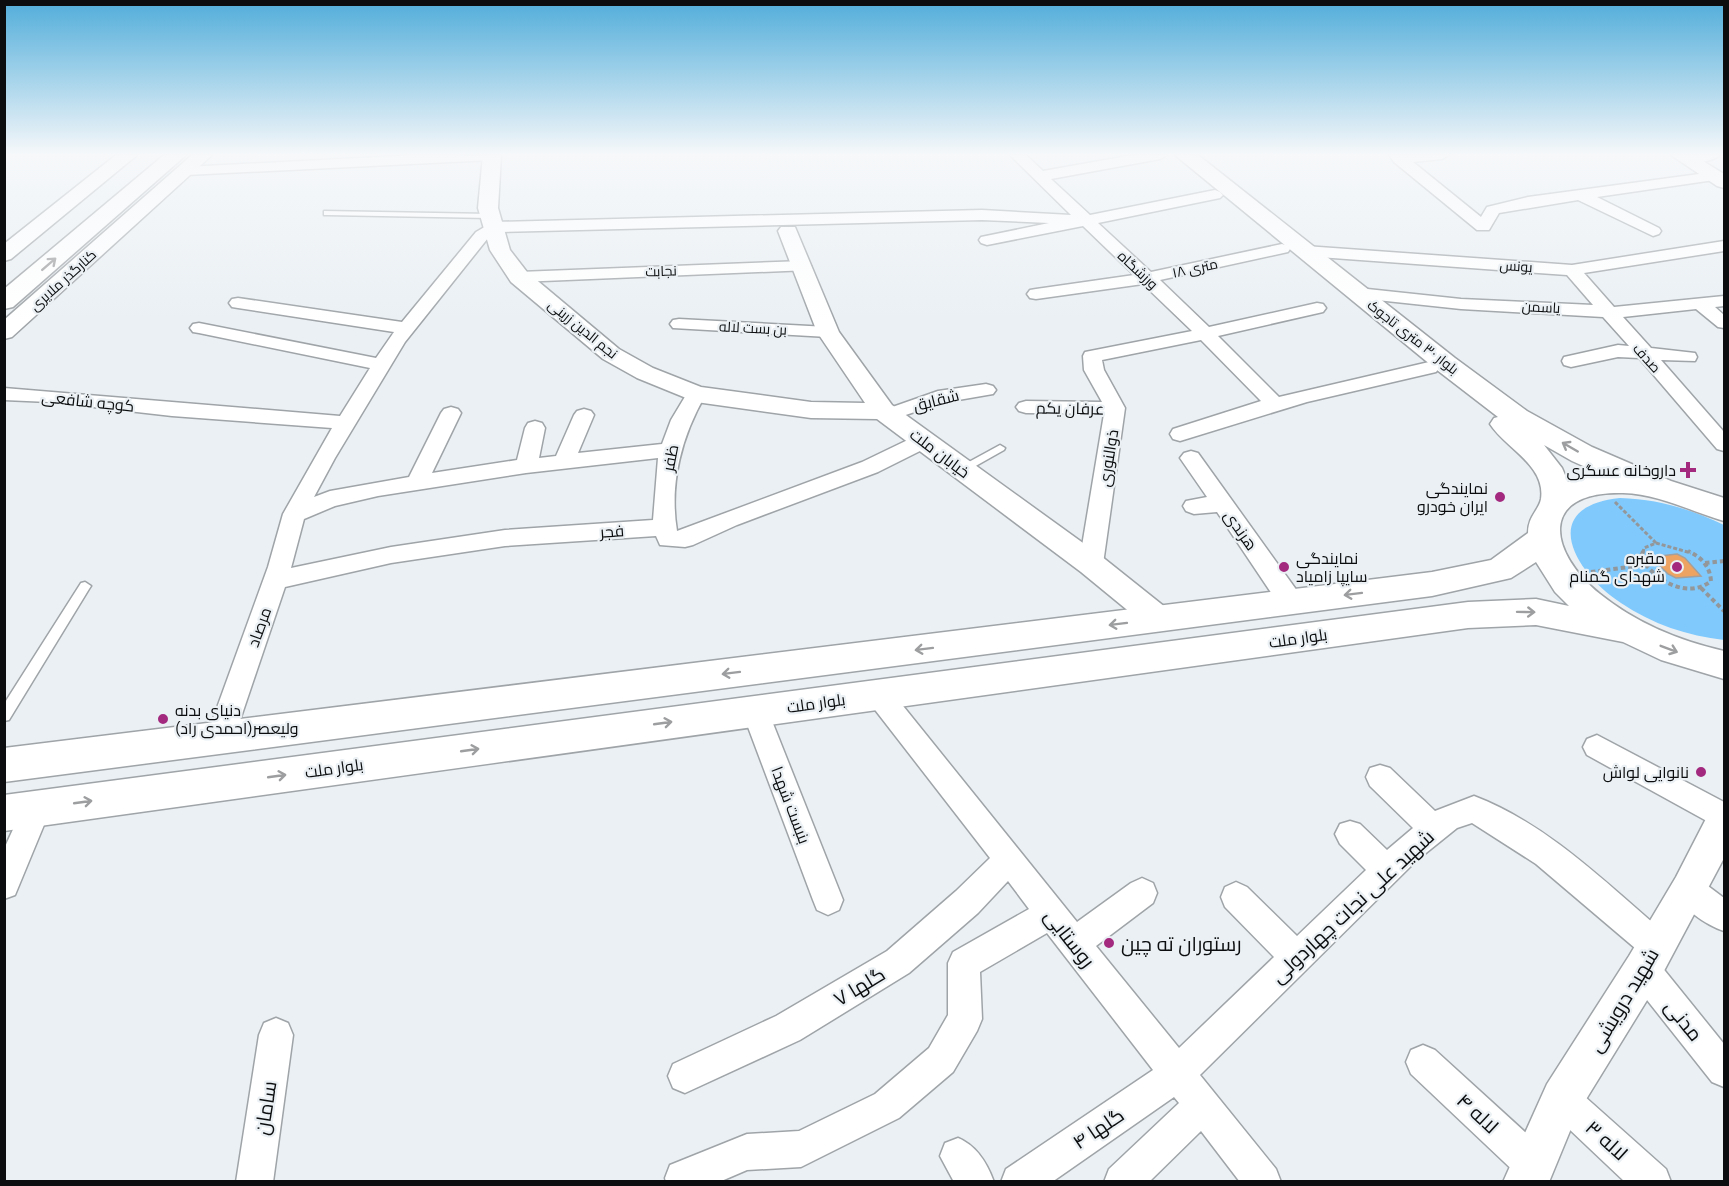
<svg xmlns="http://www.w3.org/2000/svg" width="1729" height="1186" font-family="'IBM Plex Sans',Cairo,sans-serif">
	<rect width="100%" height="100%" fill="#eaf0f4"/>
	<path fill="#7fc9fd" d="M1620,498C1658,499 1690,509 1724,525V640C1688,636 1652,624 1621,603C1575,573 1536,507 1620,498Z"/>
	<path fill="#eda462" stroke="#a49f9b" stroke-width="1.5" d="M1677,554L1685,558L1701,576L1676,578L1668,574L1651,557Z"/>
	<g fill="none" stroke-linecap="round" stroke-linejoin="round">
		<defs>
			<path id="service" d="M324,211L490,214L494,216L490,218L327,215H324Z
				M1000,445L1005,448L1004,450L965,472H957L956,469Z
				M85,582L91,586L89,589L9,720L4,721V704L81,583Z"/>
			<path id="minor" d="M416,155L499,156L492,160L186,175L179,171L186,167Z
				M1010,155H1026L1043,171L1133,155H1167L1160,159L1051,179L1090,215L1215,190L1220,192L1223,195L1220,198L1098,223L1151,272L1282,244L1288,246L1290,249L1288,252L1160,280L1209,327L1317,303L1323,304L1326,308L1323,312L1218,336L1279,397L1429,362L1436,364L1439,368L1436,372L1307,402L1180,441L1173,439L1170,434L1173,429L1261,401L1201,340L1102,360L1104,370L1125,408L1103,564L1099,570L1091,573L1083,570L1079,564L1104,414L1026,413L1019,411L1016,407L1019,403L1026,401L1102,402L1084,370L1083,356L1085,352L1192,331L1143,284L1036,299L1030,298L1027,294L1030,290L1036,289L1134,275L1083,226L987,245L981,243L979,240L981,237L1049,223L982,220L500,232L488,238L405,342L335,458L314,497L330,491L409,477L441,413L444,409L451,407L458,409L461,413L432,473L517,460L525,428L528,423L535,421L542,423L545,428L539,458L556,456L574,415L577,411L584,409L591,411L594,415L578,453L662,444L671,420L689,390H703L706,394C682,435 669,483 677,531L862,462L916,436L923,434L930,436L933,441L930,446L878,472L737,525L693,545L685,547L660,545L656,536L505,546L391,563L285,587L234,738L230,746L220,750L210,746L206,738L268,567L283,514L332,428L172,416L49,402L4,400V388L340,416L370,368L199,333L193,332L190,328L193,324L199,323L376,358L394,332L238,308L232,307L229,303L232,299L238,298L402,322L476,232L493,222L982,210L1071,215ZM658,458L653,520L505,530L391,547L291,568L304,519L335,506L378,496L526,473Z
				M1389,155H1449L1442,159L1413,162L1481,217L1487,207L1528,197L1714,172L1721,176L1714,180L1597,197L1659,228L1661,231L1659,234L1653,236L1578,200L1499,213L1489,230H1477L1394,162Z
				M1683,155H1720C1712,162 1687,166 1679,159Z
				M1724,241V251L1584,273L1614,307L1724,296V306L1715,307L1724,315V328L1718,327L1696,309L1623,317L1651,348L1695,353L1697,357L1695,361L1661,360L1724,432V451L1717,449L1639,358L1618,357L1571,367L1564,365L1562,361L1564,357L1618,345L1629,346L1603,317L1461,309L1358,298L1352,297L1349,293L1352,289L1358,288L1461,299L1593,305L1567,275L1305,256L1297,251L1305,246L1572,265Z
				M803,261L811,266L809,270L519,282L513,281L510,277L513,273L519,272Z
				M679,319L828,327L834,328L837,332L834,336L828,337L673,328L670,324L673,320Z
				M986,384L993,386L996,390L993,394L941,403L888,421L881,419L878,415L881,411L938,391Z
				M1191,451L1198,453L1300,595L1303,602L1300,609L1291,611L1282,609L1217,512L1194,514L1186,511L1183,506L1186,501L1207,497L1180,458L1184,453Z
				M878,683L887,686L1077,922L1131,883L1142,878L1153,883L1157,893L1153,903L1096,946L1179,1048L1274,957L1225,907L1221,897L1225,887L1236,882L1247,887L1297,936L1366,870L1340,844L1335,834L1340,824L1350,821L1360,824L1387,850L1413,828L1370,786L1366,777L1370,768L1380,765L1390,768L1435,811L1474,796C1548,824 1608,885 1667,935L1672,946L1667,957L1657,961L1724,1044V1087L1712,1082L1632,981L1627,970L1632,959L1642,954L1536,864L1472,823L1457,828L1416,861L1200,1075L1276,1169L1281,1182H1240L1201,1131L1149,1182H1104L1109,1169L1179,1103L1174,1097L1052,1182H1001L1006,1169L1153,1070L1047,933L980,972L982,1019L977,1031L953,1072L899,1118L801,1167L747,1170L719,1182H666L665,1178L670,1165L747,1134L799,1131L875,1094L929,1048L948,1015V963L953,952L1029,909L1008,881L978,913L909,973L800,1040L685,1093L673,1088L668,1076L673,1064L776,1016L887,951L956,891L990,858L869,702L865,694L869,686Z
				M755,700L764,703L768,711L843,900L839,910L828,915L817,910L813,900L742,711L746,703Z
				M1597,735L1724,802V829L1714,825L1587,755L1583,747L1587,739Z
				M37,795L47,799L51,808L15,895L4,899V849L27,799Z
				M1689,875L1700,880L1724,898V931C1706,925 1681,908 1674,890L1678,880Z
				M276,1018L288,1023L293,1035L273,1182H236L259,1035L264,1023Z
				M1423,1045L1435,1050L1547,1152L1552,1165L1547,1178L1538,1182L1521,1178L1411,1074L1406,1062L1411,1050Z
				M1562,1081L1574,1087L1666,1169L1671,1182H1625L1550,1111L1544,1099L1550,1087Z
				M958,1138C977,1146 987,1163 994,1182H954L940,1156L945,1143Z"/>
			<path id="tertiary" d="M116,155H137L11,259L4,261V244Z
				M192,155H212L12,337L4,339V320Z
				M483,155H501L498,208L510,250L527,272L619,349L653,368L701,387L811,402L865,403L817,332L778,231L781,227H795L839,332L892,405L1101,556L1170,611L1174,619L1170,627L1159,631L1148,627L1081,572L877,419L811,418L696,402L637,378L603,359L511,282L490,250L478,208Z
				M1671,155H1693L1724,174V188L1717,186Z
				M1724,804V858L1657,984L1577,1114L1549,1182H1503L1547,1084L1629,956L1676,877L1711,809Z"/>
			<path id="secondary" d="M1175,155H1198L1455,358L1527,411L1592,447L1671,481L1724,498V521C1690,511 1659,494 1623,493C1537,491 1549,553 1600,594C1636,623 1680,641 1724,651V679L1661,660L1623,642L1536,625L1468,628L4,831V795L1468,602L1536,599L1569,606L1555,592L1536,562L1511,578L1432,596L4,782V748L1432,572L1491,560L1528,533C1528,516 1539,510 1541,499C1546,465 1505,448 1490,424L1494,418L1498,417L1437,370ZM1544,445L1572,461L1601,474L1568,482L1562,468Z"/>
			<path id="trunk" d="M164,155H186L13,307L4,309V289Z"/>
		</defs>
		<use href="#service" stroke="#9fa4a8" stroke-width="3"/>
		<use href="#minor" stroke="#9fa4a8" stroke-width="3"/>
		<use href="#tertiary" stroke="#9fa4a8" stroke-width="3"/>
		<use href="#secondary" stroke="#9fa4a8" stroke-width="3"/>
		<use href="#trunk" stroke="#9fa4a8" stroke-width="3"/>
		<path stroke="#93979a" stroke-width="3" stroke-dasharray="4 2" stroke-linecap="butt" d="M1615,502L1656,543
			M1643,553L1644,548L1656,543L1691,553"/>
		<path stroke="#93979a" stroke-width="4" stroke-dasharray="4.5 3" stroke-linecap="butt" d="M1643,551L1641,558C1655,580 1687,600 1711,581C1710,566 1701,557 1688,551
			M1705,563L1724,561
			M1591,572L1644,565
			M1701,588L1724,611"/>
		<use href="#service" fill="#fff" fill-rule="evenodd"/>
		<use href="#minor" fill="#fff" fill-rule="evenodd"/>
		<use href="#tertiary" fill="#fff" fill-rule="evenodd"/>
		<use href="#secondary" fill="#fff" fill-rule="evenodd"/>
		<use href="#trunk" fill="#fff" fill-rule="evenodd"/>
	</g>
	<defs><path id="oneway-shaft" d="M-6 0H5M1.5-3L5.5 0L1.5 3" fill="none" stroke-width="1.6" stroke-linecap="round" stroke-linejoin="round" transform="scale(1.5)"/></defs>
	<g stroke="#9d9e9f">
		<use href="#oneway-shaft" transform="translate(49 264) rotate(-41)"/>
		<use href="#oneway-shaft" transform="translate(1570 447) rotate(-150)"/>
		<use href="#oneway-shaft" transform="translate(1353 594) rotate(173)"/>
		<use href="#oneway-shaft" transform="translate(1526 612) rotate(1)"/>
		<use href="#oneway-shaft" transform="translate(1118 624) rotate(173)"/>
		<use href="#oneway-shaft" transform="translate(924 649) rotate(173)"/>
		<use href="#oneway-shaft" transform="translate(1669 649) rotate(21)"/>
		<use href="#oneway-shaft" transform="translate(731 673) rotate(173)"/>
		<use href="#oneway-shaft" transform="translate(663 723) rotate(-8)"/>
		<use href="#oneway-shaft" transform="translate(470 750) rotate(-8)"/>
		<use href="#oneway-shaft" transform="translate(277 776) rotate(-8)"/>
		<use href="#oneway-shaft" transform="translate(83 802) rotate(-8)"/>
	</g>
	<linearGradient id="sky" x2="0" y2="1"><stop stop-color="#51adda"/><stop offset="0.48" stop-color="#f6f8fa"/><stop offset="1" stop-color="#f6f8fa" stop-opacity="0"/></linearGradient>
	<rect width="1729" height="321" fill="url(#sky)"/>
	<g fill="#a3297f" stroke="#eaf0f4" stroke-width="2">
		<path d="M1685 461h6v6h6v6h-6v6h-6v-6h-6v-6h6z"/>
		<circle cx="1500" cy="497" r="6"/>
		<circle cx="1284" cy="567" r="6"/>
		<circle cx="1677" cy="567" r="6"/>
		<circle cx="163" cy="719" r="6"/>
		<circle cx="1701" cy="772" r="6"/>
		<circle cx="1109" cy="943" r="6"/>
	</g>
	<g text-anchor="middle" dominant-baseline="central" stroke-width="4.5" stroke-linejoin="round" paint-order="stroke">
		<g font-size="14" fill="#0b0d0e" stroke="#eaf0f4">
			<text transform="translate(1516 266) rotate(4)">یونس</text>
			<text transform="translate(1195 268) rotate(-12)">۱۸ متری</text>
			<text transform="translate(1138 270) rotate(43)">ورزشگاه</text>
			<text transform="translate(661 271) rotate(-2)">نجابت</text>
			<text transform="translate(63 280) rotate(-42)">کنارگذر ملایری</text>
			<text transform="translate(1541 307) rotate(3)">یاسمن</text>
			<text transform="translate(753 328) rotate(3)">بن بست لاله</text>
			<text transform="translate(583 329) rotate(39)">نجم الدین زرینی</text>
			<text transform="translate(1413 337) rotate(38)">بلوار ۳۰ متری تاجوک</text>
			<text transform="translate(1647 358) rotate(48)">صدف</text>
		</g>
		<g font-size="16" fill="#0b0d0e" stroke="#eaf0f4">
			<text transform="translate(936 400) rotate(-14)">شقایق</text>
			<text transform="translate(88 401) rotate(6)">کوچه شافعی</text>
			<text transform="translate(1070 408) rotate(1)">عرفان یکم</text>
			<text transform="translate(940 453) rotate(37)">خیابان ملت</text>
			<text transform="translate(670 458) rotate(-79)">ظفر</text>
			<text transform="translate(1108 458) rotate(-81)">ذوالنوری</text>
			<text transform="translate(1241 530) rotate(55)">هرندی</text>
			<text transform="translate(612 531) rotate(-4)">فجر</text>
			<text transform="translate(259 627) rotate(-70)">مرصاد</text>
			<text transform="translate(1298 638) rotate(-8)">بلوار ملت</text>
			<text transform="translate(816 703) rotate(-8)">بلوار ملت</text>
			<text transform="translate(334 768) rotate(-8)">بلوار ملت</text>
			<text transform="translate(791 805) rotate(69)">بنبست شهدا</text>
		</g>
		<g font-size="16" fill="#0b0d0e" stroke="#eaf0f4" text-anchor="end">
			<text x="1676" y="470">داروخانه عسگری</text>
			<text x="1488" y="488">نمایندگی<tspan x="1488" dy="18">ایران خودرو</tspan></text>
			<text x="1296" y="558" text-anchor="start">نمایندگی<tspan x="1296" dy="18">سایپا زامیاد</tspan></text>
			<text x="1665" y="558">مقبره<tspan x="1665" dy="18">شهدای گمنام</tspan></text>
			<text x="175" y="710" text-anchor="start">دنیای بدنه<tspan x="175" dy="18">ولیعصر(احمدی راد)</tspan></text>
			<text x="1689" y="772">نانوایی لواش</text>
		</g>
		<g font-size="20" fill="#0b0d0e" stroke="#eaf0f4">
			<text transform="translate(1352 906) rotate(-43)">شهید علی نجات چهاردولی</text>
			<text transform="translate(1070 938) rotate(52)">روستایی</text>
			<text transform="translate(859 986) rotate(-31)">گلها ۷</text>
			<text transform="translate(1623 1000) rotate(-59)">شهید درویشی</text>
			<text transform="translate(1684 1020) rotate(51)">مدنی</text>
			<text transform="translate(265 1108) rotate(-81)">سامان</text>
			<text transform="translate(1478 1113) rotate(43)">لاله ۴</text>
			<text transform="translate(1098 1128) rotate(-34)">گلها ۴</text>
			<text transform="translate(1607 1140) rotate(42)">لاله ۳</text>
		</g>
		<g font-size="20" fill="#0b0d0e" stroke="#eaf0f4" text-anchor="start">
			<text x="1121" y="943">رستوران ته چین</text>
		</g>
	</g>
	<rect width="1729" height="1186" fill="none" stroke="#0b0d0e" stroke-width="12"/>
</svg>
